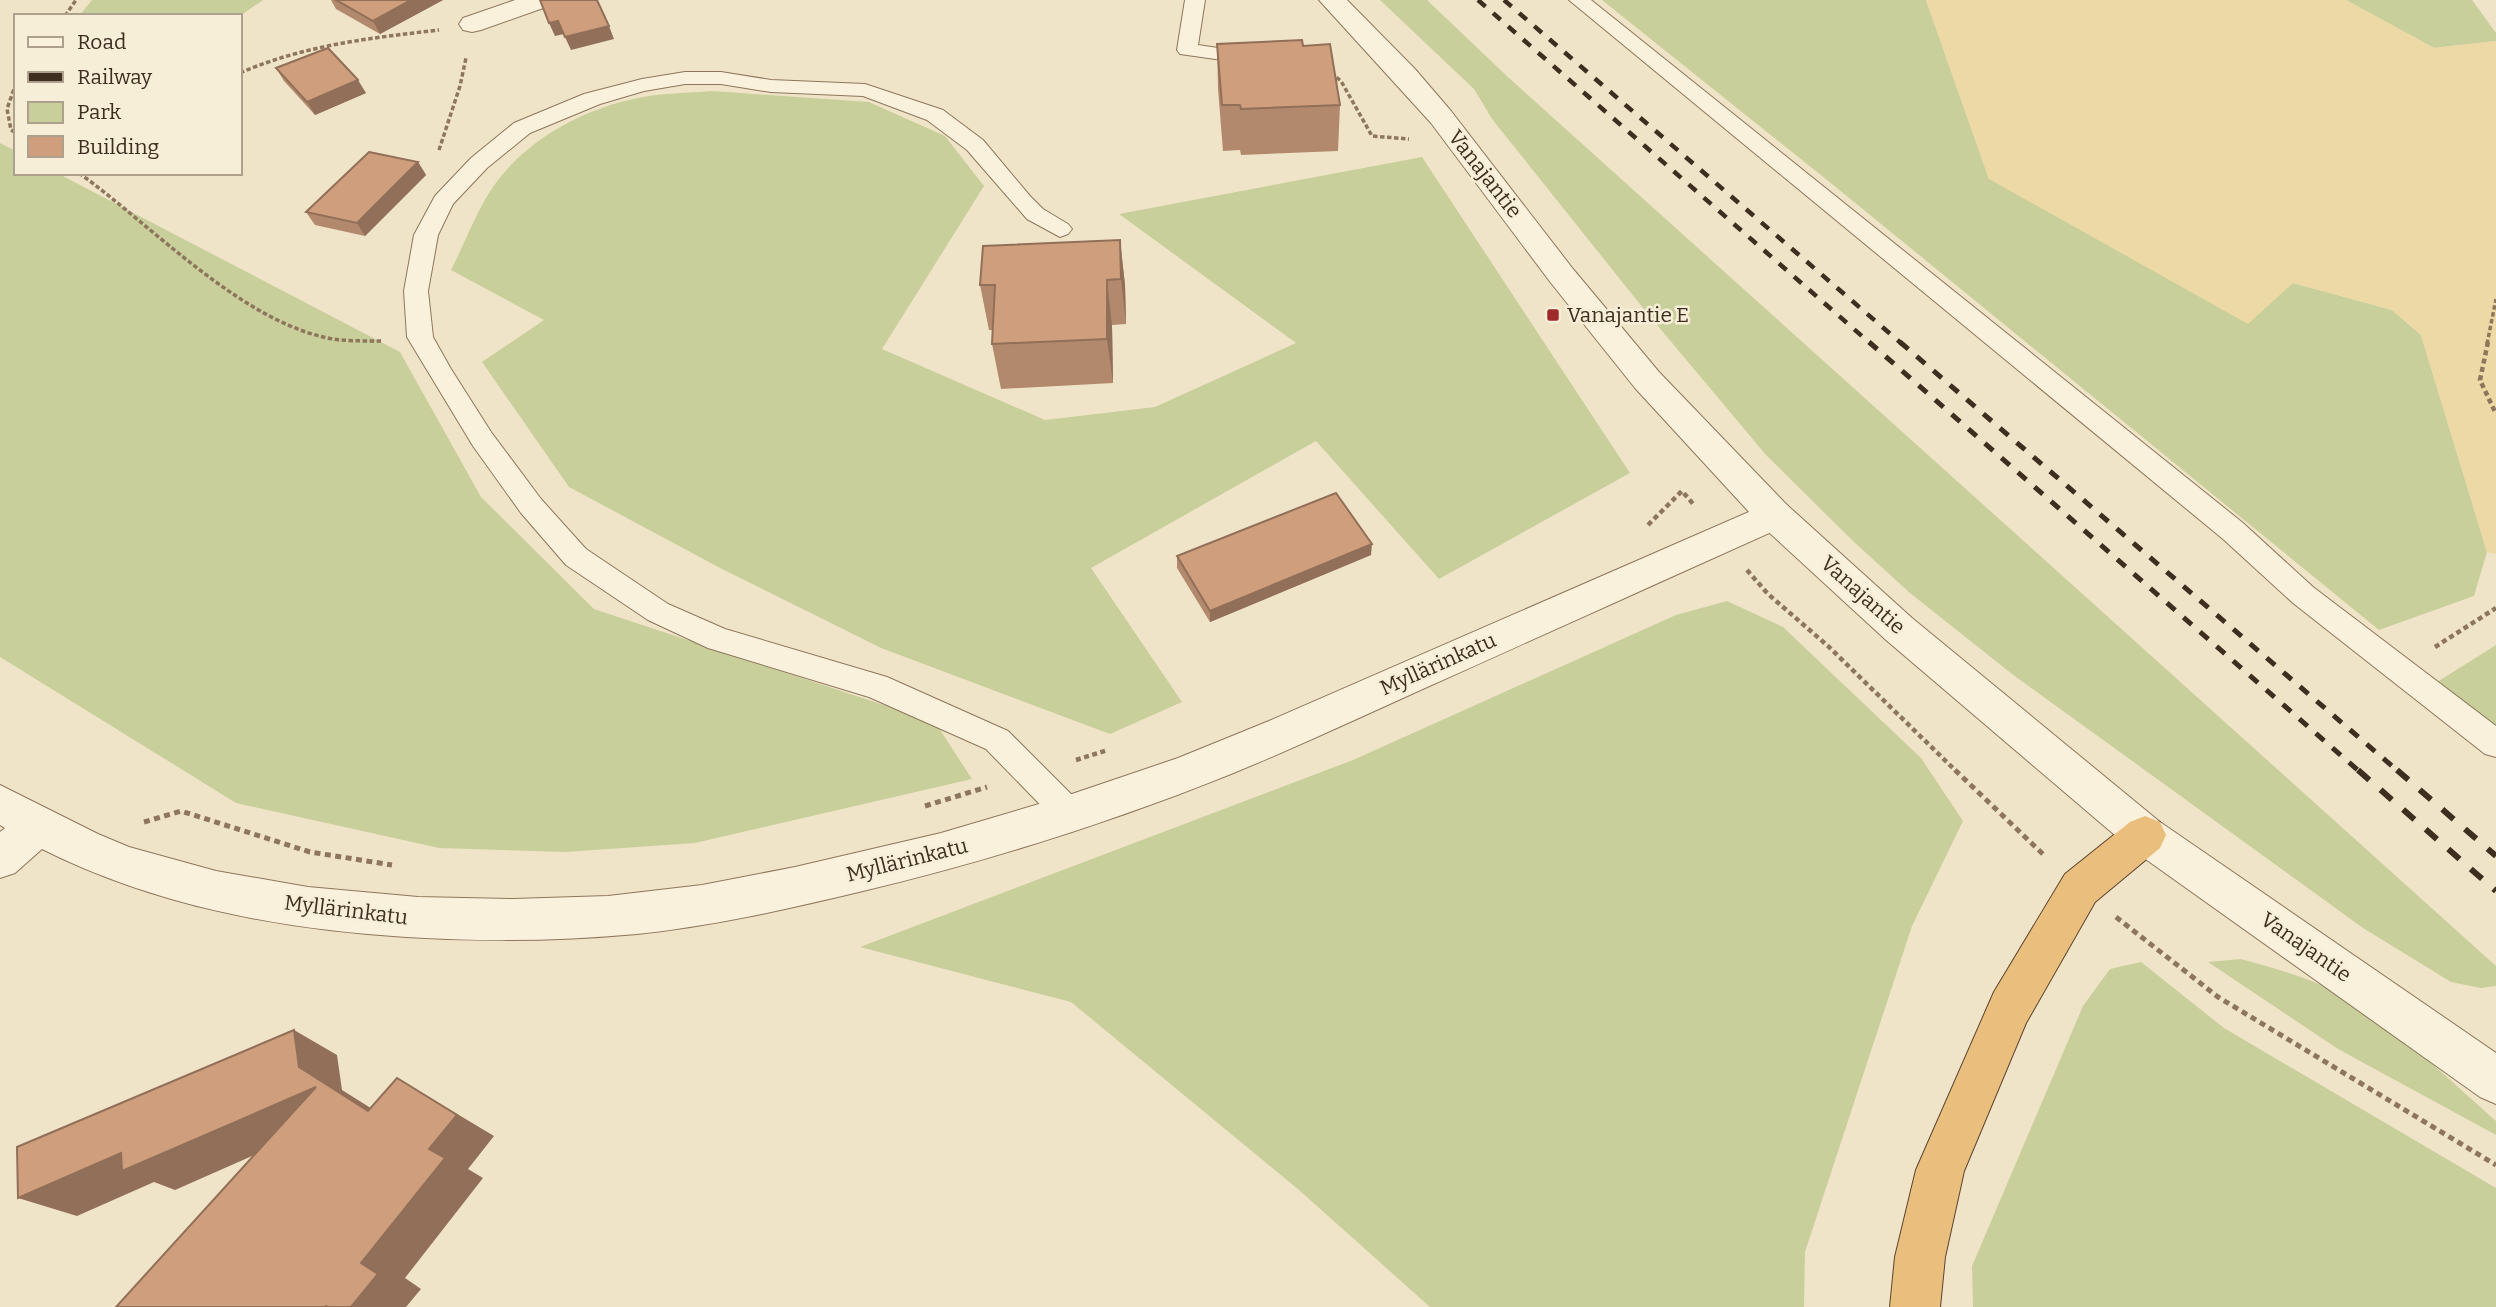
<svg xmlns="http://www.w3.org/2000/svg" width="2496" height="1307" font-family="Bitter,serif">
	<rect width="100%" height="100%" fill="#f0e4c8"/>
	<path fill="#c9cf9b" d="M92,0H263L240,16H79Z
		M1380,0H1427L1509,78L2496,966V986L2481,988L2451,982L2363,928L2012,674L1910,593L1854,542L1766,455L1647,313L1492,119L1474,89Z
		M1602,0H1926L1989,179L2293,283L2392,310L2421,335L2487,552L2474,596L2379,630L1832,184Z
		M2346,0H2472L2496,33V41L2434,48Z
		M712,91L869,102L945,136L984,186L882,349L1045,420L1155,407L1296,343L1119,214L1422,157L1630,473L1439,579L1316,441L1091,568L1182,702L1110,734L881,648L722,569L569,487L482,362L544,320L451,270C464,245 474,217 489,193C520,143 581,109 638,98C662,93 688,93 712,91Z
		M0,143L16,151V173H57L400,352L481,497L594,609L935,722L972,779L695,843L565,852L439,848L236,803L0,657Z
		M1727,601L1783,627L1921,758L1963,821L1912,926L1805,1252L1804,1307H1430L1299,1190L1071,1002L860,947L1353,760L1676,615Z
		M2496,645V730L2434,684Z
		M2241,959C2278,969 2318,980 2351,1001C2403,1035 2450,1080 2496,1121V1135L2338,1049L2208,962Z
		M2141,962L2224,1028L2496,1188V1307H1973L1972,1266L2083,1006L2110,969Z"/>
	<path fill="#ecd9a5" d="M1926,0H2346L2434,48L2496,41V554L2487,552L2421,335L2392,310L2293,283L2248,324L1989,179Z"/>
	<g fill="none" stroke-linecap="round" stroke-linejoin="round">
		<defs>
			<path id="service" d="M1185,0H1205L1198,45L1265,55L1269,59L1265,63L1258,65L1180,54L1177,50Z
				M1569,0H1591L2243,523L2313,587L2496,726V757L2485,754L2293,603L2223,539Z
				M685,72H721L771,80L865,84L943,110L983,140L1030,196L1043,209L1068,224L1072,229L1068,234L1060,237L1027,219L967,150L927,120L863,96L771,92L721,84H685L644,91L600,104L530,133L487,168L453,204L438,235L428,291L433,337L451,369L491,432L541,499L586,549L668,604L725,629L887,677L1008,731L1080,803L1085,813L1080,823L1069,827L1058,823L986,749L869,697L708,648L648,620L566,565L521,513L473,446L407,337L404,291L414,235L435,196L471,158L514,123L584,94L642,79Z"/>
			<path id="minor" d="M515,0H553L549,6L481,30L472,32L463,30L459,24L463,18Z
				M1774,501L1787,505L1792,515L1787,525C1666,579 1546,634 1425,688C1361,717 1297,747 1231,774C1112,822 988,861 863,891C788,909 713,926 637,934C560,941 483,942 406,937C280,929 156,906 42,849L15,873L0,878V832L5,828L0,825V785L98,834L129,847L216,871L308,887L418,897L513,899L608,896L702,885L795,867L941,833L1066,796L1178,758L1269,721Z"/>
			<path id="tertiary" d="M1319,0H1347L1415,69L1451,111L1573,269L1659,372L1787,505L1912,618L2160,822L2496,1053V1104L2480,1097L2130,848L1886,640L1761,525L1635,388L1551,283L1431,123Z"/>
			<path id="trunk" d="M2145,816L2160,822L2166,835L2160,848L2095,902L2026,1023L1964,1171L1945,1257L1940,1307H1890L1895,1257L1916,1170L1994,992L2065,874L2130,822Z"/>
		</defs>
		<use href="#service" stroke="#8d765c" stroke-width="2"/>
		<use href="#minor" stroke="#8d765c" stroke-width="2"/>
		<use href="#tertiary" stroke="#8d765c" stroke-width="2"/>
		<use href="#trunk" stroke="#5b4430" stroke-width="2"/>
		<path stroke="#8d765c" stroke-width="3.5" stroke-dasharray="4.5 2.5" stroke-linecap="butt" d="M65,16L76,0
			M240,73C304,45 371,38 439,30
			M1331,73L1341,81L1372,136L1409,139
			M16,83L7,109L11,130L16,133
			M439,150L460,86L466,58
			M79,173C153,226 248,329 340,340C354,341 369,341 383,341
			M2487,344L2496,299"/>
		<path stroke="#8d765c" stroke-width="4.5" stroke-dasharray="5 3.5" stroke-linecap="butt" d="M2488,342L2480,380L2496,414
			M1648,525L1682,491L1695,506
			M1747,570L1768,594L1828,646L1957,772
			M2435,647L2496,608
			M1076,760L1108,750"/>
		<path stroke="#8d765c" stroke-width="5" stroke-dasharray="6 4.5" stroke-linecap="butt" d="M1955,770L2046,857
			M925,806L987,787
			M144,822L181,811L310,852L392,865
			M2116,917L2218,997L2496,1165"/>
		<use href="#service" fill="#faf1dc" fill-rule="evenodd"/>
		<use href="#minor" fill="#faf1dc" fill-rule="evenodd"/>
		<use href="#tertiary" fill="#faf1dc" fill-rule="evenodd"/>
		<use href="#trunk" fill="#eabe7c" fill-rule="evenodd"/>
		<path stroke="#3d2e20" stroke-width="4.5" stroke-dasharray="10 10" stroke-linecap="butt" d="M1478,0L1871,344
			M1504,0L1902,344"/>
		<path stroke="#3d2e20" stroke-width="5" stroke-dasharray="11 11" stroke-linecap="butt" d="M1869,342L2360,772
			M1900,342L2399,772"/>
		<path stroke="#3d2e20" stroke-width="6" stroke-dasharray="15 15" stroke-linecap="butt" d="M2358,770L2496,891
			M2397,770L2496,856"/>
	</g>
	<path fill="#b2896c" d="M331,0H443L380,34L336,9Z
		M1217,44L1303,46L1340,105L1338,151L1241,155L1240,150L1223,151L1218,89Z
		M276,68L366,93L315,115L284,81Z
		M418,162L426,175L365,236L315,225L306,212Z
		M1120,240L1125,285L1126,324L1112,325L1113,383L1001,389L992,344L993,330H989L980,285Z
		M1371,555L1210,622L1177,568V556Z"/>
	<path fill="#916f58" d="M411,0H443L380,34L373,21Z
		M558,21L564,34L555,36L549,23Z
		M609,26L614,39L571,50L565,37Z
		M358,80L366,93L315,115L307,102Z
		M418,162L426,175L365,236L357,223Z
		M1120,240L1125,285L1126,324L1121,279Z
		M1107,280L1112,325L1113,383L1107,339Z
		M1372,544L1371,555L1210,622V611Z
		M294,1030L337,1055L342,1090L409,1132L368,1111L299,1067Z
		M397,1078L494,1136L468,1169L483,1178L405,1278L421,1289L406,1307H351L361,1263L429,1149Z
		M316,1087L359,1109L175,1190L154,1182L77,1216L18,1198L121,1153Z"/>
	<path fill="#cf9f7d" stroke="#916f58" stroke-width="2" d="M336,0H411L373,21Z
		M540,0H597L609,26L565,37L558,21L549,23Z
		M1302,40L1303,46L1330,44L1340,105L1241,109L1240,105H1222L1217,44Z
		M328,48L358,80L307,102L276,68Z
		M369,152L418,162L357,223L306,212Z
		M1120,240L1121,279L1107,280V339L992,344L995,285H980L983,246Z
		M1336,493L1372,544L1210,611L1177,556Z
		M294,1030L299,1067L368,1111L397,1078L457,1115L429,1149L445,1158L361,1263L378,1274L351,1307H328L326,1306L325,1307H116L316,1087L122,1171L121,1153L18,1198L17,1147Z"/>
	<rect fill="#9e2a2b" stroke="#f7eed8" stroke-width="2.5" x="1546" y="308" width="14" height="14" rx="3.5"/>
	<g text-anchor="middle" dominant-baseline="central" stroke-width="5" stroke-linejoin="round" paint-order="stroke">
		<g font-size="21" fill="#3d2e20" stroke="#f7eed8">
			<text transform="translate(1485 174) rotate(52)">Vanajantie</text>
			<text transform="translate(1863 595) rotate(42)">Vanajantie</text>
			<text transform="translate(1438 664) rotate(-24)">Myllärinkatu</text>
			<text transform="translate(907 860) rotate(-14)">Myllärinkatu</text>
			<text transform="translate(346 910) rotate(7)">Myllärinkatu</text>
			<text transform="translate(2306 947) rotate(35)">Vanajantie</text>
		</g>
		<g font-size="21" fill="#3d2e20" stroke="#f7eed8" text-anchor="start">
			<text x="1567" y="315">Vanajantie E</text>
		</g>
	</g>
	<rect x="14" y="14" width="228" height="161" fill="#f7eed8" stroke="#ada18e" stroke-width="2"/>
	<rect x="28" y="37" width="35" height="10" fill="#faf1dc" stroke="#ada18e" stroke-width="2"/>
	<text x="77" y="49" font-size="21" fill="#3d2e20">Road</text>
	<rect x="28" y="72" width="35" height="10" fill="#3d2e20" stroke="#ada18e" stroke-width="2"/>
	<text x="77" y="84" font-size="21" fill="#3d2e20">Railway</text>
	<rect x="28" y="102" width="35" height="21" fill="#c9cf9b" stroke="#ada18e" stroke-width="2"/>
	<text x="77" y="119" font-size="21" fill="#3d2e20">Park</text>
	<rect x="28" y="136" width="35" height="21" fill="#cf9f7d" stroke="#ada18e" stroke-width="2"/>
	<text x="77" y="154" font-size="21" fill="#3d2e20">Building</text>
</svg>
